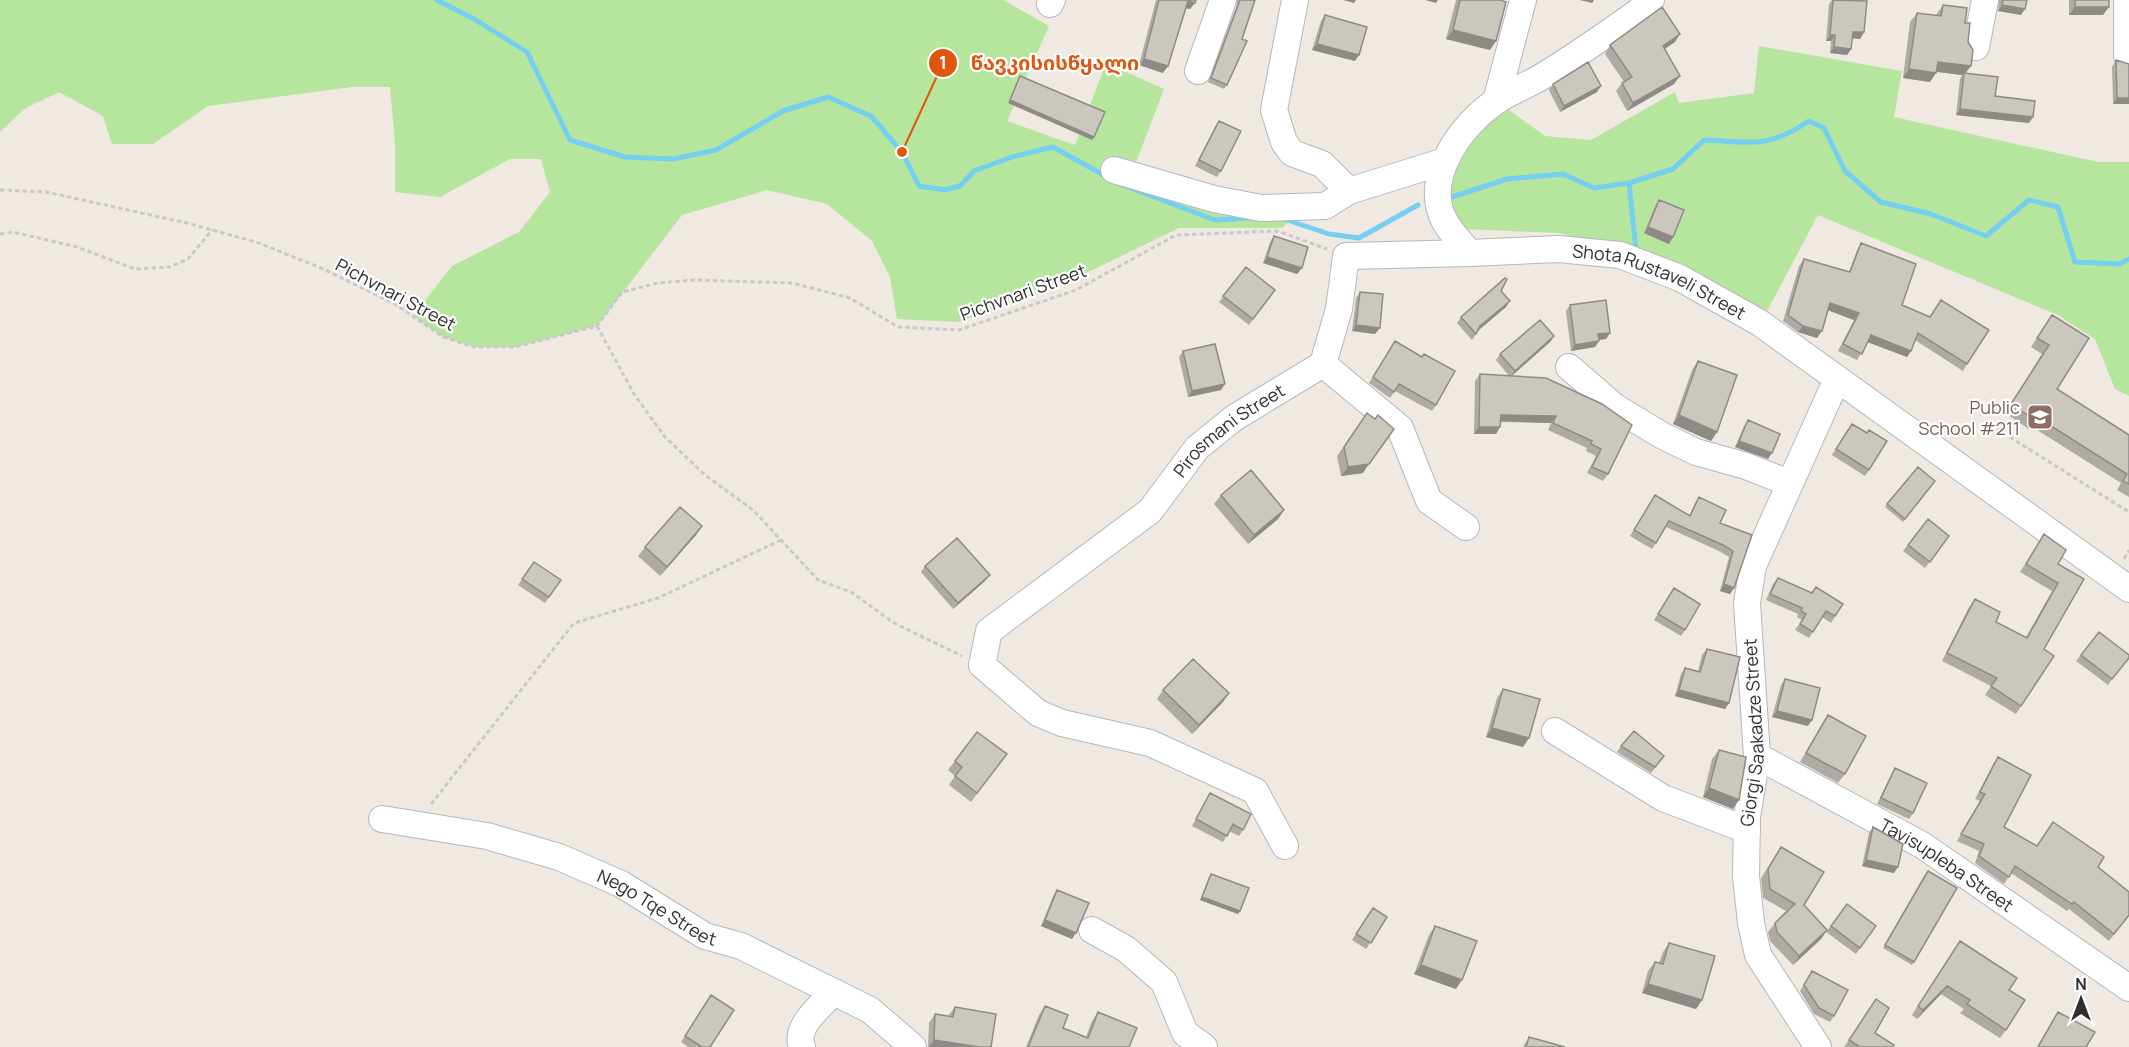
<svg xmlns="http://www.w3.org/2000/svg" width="2129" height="1047" font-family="Manrope,'Noto Sans Georgian',sans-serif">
	<rect width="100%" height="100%" fill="#efe9e1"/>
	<path fill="#b6e59e" d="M0,0H1003L1049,26L1007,121L1075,145L1106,63L1164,89L1135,165L1233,201L1310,203L1282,228H1179L1072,280L958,322L897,319L890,277L872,241L827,204L767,190L682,215L597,326L515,347H474L443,337L413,316L452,266L519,232L550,192L541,159H510L440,197L395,192V144L390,87H352L208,106L153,144H112L103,116L59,92L24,109L0,132Z
		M1759,46L1902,71L1894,117L2098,162H2129V396L2115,389L2095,339L2058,315L1818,215L1764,317L1624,250L1559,233L1463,229L1446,213L1450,158L1505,107L1545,136L1591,140L1675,92L1679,103L1754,93Z"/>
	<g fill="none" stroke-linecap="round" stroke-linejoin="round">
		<path stroke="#75cff0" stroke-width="5" d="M437,0L474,19L527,52L570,140L625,157L673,159L716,150L783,111L828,97L871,116L902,152L919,186L945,190L960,186L974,171L1012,157L1053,147L1109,178
			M1629,183L1636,251
			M1120,184L1215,220L1251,218
			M1449,198L1507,179L1563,174L1594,188L1629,183L1673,169L1704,140C1752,142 1767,149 1809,121L1824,128L1845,171L1881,202L1931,214L1986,236L2029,200L2058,207L2075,262L2120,264L2129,259
			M1281,218L1329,234L1359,238L1418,205"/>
		<defs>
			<g id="minor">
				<path d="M1295,0L1274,110L1284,142L1292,153L1322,164L1349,191L1445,161"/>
				<path id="s1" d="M1651,0L1638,12C1607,34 1576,56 1543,76C1528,85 1512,91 1498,100C1463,122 1422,177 1444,220C1450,232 1461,242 1469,253L1559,249L1620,255L1680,278L1760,323L2129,589"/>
				<path d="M2127,0V56"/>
				<path d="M1050,4L1052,0"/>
				<path d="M1976,47L1985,0"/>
				<path d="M1198,71L1223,0"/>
				<path d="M1496,101L1523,0"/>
				<path d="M1114,170L1214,199L1261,208L1325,206L1349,191"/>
				<path d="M1323,364L1400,428L1429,501L1466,527"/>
				<path d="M1569,367L1615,407L1663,436L1696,452L1746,466L1789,483"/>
				<path d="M1555,731L1663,798L1747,830"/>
				<path id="s2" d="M1757,756L1922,845L2129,988"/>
				<path id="s3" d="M382,819L487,836L559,857L621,884L705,936L741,946L870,1010L913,1047"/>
				<path id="s4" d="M1285,846L1255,791L1150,743L1062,723L1038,713L982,665L989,631L1150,511L1197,448L1234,418L1323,364L1339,309L1346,256L1469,253"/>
				<path d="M1092,930L1126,949L1164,982L1185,1033L1204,1047"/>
				<path d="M802,1047C794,1026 821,1006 834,992"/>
				<path id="s5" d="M1818,1047L1758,955L1751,923L1746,876L1747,817L1757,756L1747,603L1753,566L1837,379"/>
			</g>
		</defs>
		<use href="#minor" stroke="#b4b7c1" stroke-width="28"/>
		<path stroke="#c9c9c9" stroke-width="3" stroke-dasharray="4.5 3" stroke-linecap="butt" d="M0,190L46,192L187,223L256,242L321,268L395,304L443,337L474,347H515L597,326L622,292L658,283L694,280L792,283L850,298L898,327L959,330L1076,290L1176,235L1278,231L1327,249
			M0,234L13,232L77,247L135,269L170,267L188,259L212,230
			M597,326L634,394L665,437L705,475L753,510L818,580L851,592L894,623L962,656
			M1997,429L2129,512
			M2124,559L2129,550
			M431,804L574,623L658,598L781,540"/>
		<use href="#minor" stroke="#fff" stroke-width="26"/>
	</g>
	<path fill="#afaba4" d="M1156,0H1196L1190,9L1186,8L1163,73L1139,65Z
		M1237,0H1255L1227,85L1224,89L1208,82L1237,5Z
		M1456,0H1500L1490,50L1446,39Z
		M1832,0H1856L1864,32L1860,39L1852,38L1851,49L1847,55L1830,53L1831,41H1826L1829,4Z
		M1999,0H2027L2021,15L1998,11Z
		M2069,0H2109L2103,15H2069Z
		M1943,5L1965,23L1966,73L2029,123L1956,115L1960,79L1962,75L1936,72L1930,82L1903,78L1910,22L1917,13L1936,15Z
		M1325,15L1355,61L1312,50L1321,21Z
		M1675,42L1664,49L1674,84L1627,111L1616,91L1622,83L1624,82L1605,54L1610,45Z
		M2116,60L2129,104H2113L2112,67Z
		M1553,84L1597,92L1560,112L1549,90Z
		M1219,121L1221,171L1217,177L1195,166L1215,127Z
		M1659,200L1669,244L1644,233L1655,206Z
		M1274,236L1302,268L1297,274L1263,263L1270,242Z
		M1861,243L1902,305L1967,364L1963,371L1915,340L1911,351L1907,357L1868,342L1857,360L1838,351L1854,320L1827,310L1817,338L1798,332L1783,321L1799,266L1804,259L1849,272L1857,250Z
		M1246,267L1275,290L1249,325L1219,302Z
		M1501,291L1506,307L1478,331L1472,340L1457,323L1461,317Z
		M1360,292L1375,334L1352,331L1356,298Z
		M1570,305L1610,333L1606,339L1599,340V341L1595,347L1571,351L1566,311Z
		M2052,315L2057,389L2129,435V497L2117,490L2121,483L2031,426L2029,429L2005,413L2042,354L2031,347Z
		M1554,336L1550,342L1512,376L1602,404L1608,474L1603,481L1587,473L1596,456L1586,451L1587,448L1548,430L1551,423L1501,422L1496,434H1474L1475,381L1480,374L1509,376L1496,360L1500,354Z
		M1395,341L1436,405L1432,411L1395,391L1390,398L1369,383Z
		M1183,351L1221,390L1188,397L1179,357Z
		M1698,361L1717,432L1711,441L1673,424L1692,370Z
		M1367,413L1363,473L1341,476L1337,456Z
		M1748,420L1768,459L1735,447L1744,426Z
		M1847,430L1869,470L1865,476L1832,455Z
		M1918,467L1935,481L1903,522L1885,507Z
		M1221,495L1284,510L1278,519L1248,544L1214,504Z
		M1655,495L1689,516L1695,503L1699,497L1720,523L1752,535L1730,594L1720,591L1729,557L1719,551L1666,527L1652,549L1630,536Z
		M1928,519L1949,536L1925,568L1903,551Z
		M702,526L696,535L660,576L638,556L645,547Z
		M2044,534L2058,564L2084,579L2044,649L2054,656L2016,714L1985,695L1991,686L1942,661L1969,607L1975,599L1996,622L2026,637L2052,591L2020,572Z
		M534,562L561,580L545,603L518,585Z
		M925,566L985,581L953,609L921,572Z
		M1778,578L1811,593L1843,604L1831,623L1822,617L1809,638L1795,630L1802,620L1797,617L1798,614L1766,600L1773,584Z
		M1674,588L1685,630L1681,636L1654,620Z
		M2099,632L2129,655L2108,685L2076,661Z
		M1707,649L1729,703L1725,709L1675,696L1681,674L1685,668L1698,671L1702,655Z
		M1785,679L1808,726L1772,717L1781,685Z
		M1503,689L1529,738L1523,747L1486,737L1497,698Z
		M1163,690L1223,702L1192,734L1157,699Z
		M1828,715L1845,774L1838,783L1800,762L1822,724Z
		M1621,746L1660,762L1651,773L1617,752Z
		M1719,750L1733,809L1703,797L1712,759Z
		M1007,754L971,802L949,785L955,776L948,770L955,761Z
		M1998,757L2004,827L2037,846L2098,867L2129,916L2109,941L2069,909L2067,911L2011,873L2004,884L1975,863L1979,851L1957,841L1980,801L1975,799L1993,764Z
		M1895,768L1913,813L1909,819L1877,804L1891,775Z
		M1210,793L1243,830L1239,836L1229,831L1223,842L1192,826Z
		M1873,827L1894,873L1862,866L1869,833Z
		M1781,847L1804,905L1827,930L1821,939L1793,965L1770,941L1768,932L1775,923L1786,911L1763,898L1761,878Z
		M1211,874L1240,911L1238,914L1200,900L1209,877Z
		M1925,874L1914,962L1912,965L1883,948Z
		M1057,890L1072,939L1041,926L1053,896Z
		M1847,904L1876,926L1856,954L1826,932Z
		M1368,914L1387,917L1366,949L1352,940Z
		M1435,926L1456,989L1414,974L1429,935Z
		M1669,943L1702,1000L1696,1009L1642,993L1648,971L1655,962L1659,963L1663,952Z
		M1954,950L2009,990L2006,1030L2000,1038L1960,1013L1964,1009L1941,994L1917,1019L1912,1015Z
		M1812,971L1834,1016L1830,1022L1814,1014L1800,991Z
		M711,995L710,1047H688L681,1042Z
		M1876,999L1875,1033L1893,1047H1844Z
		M1045,1006L1063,1028L1086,1037L1092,1021L1098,1012L1129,1047H1026L1039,1015Z
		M955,1007L991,1047H928L929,1023L935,1014L948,1016Z
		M2058,1012L2086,1047H2037L2052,1021Z
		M1529,1037L1565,1047H1523Z"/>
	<path fill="#8e8b86" d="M1343,0H1356L1354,3Z
		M1425,0H1438L1436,3Z
		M1580,0H1594L1592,3Z
		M1188,1L1195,3L1190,9L1184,8Z
		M2002,5L2025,9L2021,15L1998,11Z
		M2075,7H2109L2103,15H2069Z
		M1453,30L1496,41L1490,50L1446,39Z
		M1853,32H1864L1860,39L1849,38Z
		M1680,34L1675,42L1657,54L1663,46Z
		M1830,35H1835L1831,41H1826Z
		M1317,44L1359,55L1355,61L1312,50Z
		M1834,47L1851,49L1847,55L1830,53Z
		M1144,59L1168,66L1163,73L1139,65Z
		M1938,62L1971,66L1964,75V73L1962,75L1931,71Z
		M1909,69L1936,73L1930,82L1903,78Z
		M1680,76L1674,84L1627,111L1633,103Z
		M1601,86L1597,92L1560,112L1564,106Z
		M2117,98H2129V104H2113Z
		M1010,100L1094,137L1092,140L1008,103Z
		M1960,109L2033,117L2029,123L1956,115Z
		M1648,227L1673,237L1669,244L1644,233Z
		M1267,257L1302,268L1297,274L1263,263Z
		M1510,301L1506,307L1476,332L1480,326Z
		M1830,303L1859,313L1854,320L1825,309Z
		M1356,325L1380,328L1375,334L1352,331Z
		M1803,326L1822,331L1817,338L1798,332Z
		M1610,333L1606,339L1594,340L1598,334Z
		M1871,335L1911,351L1907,357L1867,342Z
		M1554,336L1550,342L1510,377L1515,371Z
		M1599,341L1595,347L1571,351L1575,345Z
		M1225,384L1221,390L1188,397L1192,391Z
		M1501,415L1556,416L1551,423L1496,421Z
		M1679,415L1717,432L1711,441L1673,424Z
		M1479,427H1500L1496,434H1474Z
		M1739,441L1772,453L1768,459L1735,447Z
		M1369,464L1363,473L1341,476L1348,467Z
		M1284,510L1278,519L1248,544L1254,535Z
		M702,526L696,535L660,576L667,567Z
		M990,575L985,581L953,609L958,603Z
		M1724,584L1734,588L1730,594L1720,591Z
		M1679,690L1729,703L1725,709L1675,696Z
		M1229,693L1223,702L1192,734L1199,725Z
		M1777,711L1812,720L1808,726L1772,717Z
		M1492,728L1529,738L1523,747L1486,737Z
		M1709,788L1739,800L1733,809L1703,797Z
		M1866,860L1898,867L1894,873L1862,866Z
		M1202,897L1240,911L1238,914L1200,900Z
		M1045,920L1076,933L1072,939L1041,926Z
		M1827,930L1821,939L1793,965L1799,956Z
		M1421,965L1462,980L1456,989L1414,974Z
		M1648,984L1702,1000L1696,1009L1642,993Z
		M1947,986L1941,994L1917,1019L1923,1010Z
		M934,1040L980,1047H929Z"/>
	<path fill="#cbc7bf" stroke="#8e8b86" stroke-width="1.5" d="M1159,0H1196L1195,3L1188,1L1168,66L1144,59Z
		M1240,0H1255L1242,39L1247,41L1227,85L1211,78Z
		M1460,0H1500L1506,2L1496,41L1453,30Z
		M1833,0L1867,1L1864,32H1853L1851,49L1834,47L1835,35H1830Z
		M2003,0H2027L2025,9L2002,5Z
		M2075,0H2109V7H2075Z
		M1943,5L1967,8L1965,23H1970L1968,42L1973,50L1971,66L1938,62L1936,73L1909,69L1917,13L1941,16Z
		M1662,7L1680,34L1663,46L1680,76L1633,103L1622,83L1632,77L1610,45Z
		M1325,15L1367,27L1359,55L1317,44Z
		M2116,60L2129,64V98H2117Z
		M1588,62L1601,86L1564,106L1553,84Z
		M1964,73L1998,77L1995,96L2035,101L2033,117L1960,109Z
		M1020,76L1105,112L1094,137L1010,100Z
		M1219,121L1241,131L1221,171L1199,160Z
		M1659,200L1684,210L1673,237L1648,227Z
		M1274,236L1308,247L1302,268L1267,257Z
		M1861,243L1916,264L1902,305L1930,317L1941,300L1989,330L1967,364L1918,333L1911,351L1871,335L1862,354L1843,344L1859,313L1830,303L1822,331L1803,326L1788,315L1804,259L1850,272Z
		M1246,267L1275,290L1253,319L1223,296Z
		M1505,278L1507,279L1501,291L1510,301L1480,326L1476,334L1461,317Z
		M1360,292L1383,294L1380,328L1356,325Z
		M1606,300L1610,333L1598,334L1599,341L1575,345L1570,305Z
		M2052,315L2089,338L2057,389L2129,435V484L2123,481L2127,474L2037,417L2035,420L2011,404L2049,345L2037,338Z
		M1540,320L1554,336L1515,371L1500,354Z
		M1395,341L1422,357L1424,354L1455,371L1436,405L1399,384L1394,392L1373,377Z
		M1215,344L1225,384L1192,391L1183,351Z
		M1698,361L1737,375L1717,432L1679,415Z
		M1480,374L1546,378L1602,404L1632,425L1608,474L1592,467L1601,449L1591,444L1592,441L1553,423L1556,416L1501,415L1500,427H1479Z
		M1367,413L1375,419L1378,415L1394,429L1369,464L1348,467L1344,447Z
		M1748,420L1780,434L1772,453L1739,441Z
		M1852,424L1867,433L1869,430L1887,441L1869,470L1836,449Z
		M1918,467L1935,481L1905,519L1887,504Z
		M1251,470L1284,510L1254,535L1221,495Z
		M1655,495L1690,516L1699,497L1726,510L1720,523L1752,535L1734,588L1724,584L1733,551L1723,545L1669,521L1656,543L1634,530Z
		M680,507L702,526L667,567L645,547Z
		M1928,519L1949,536L1930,562L1908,545Z
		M2044,534L2066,550L2058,564L2084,579L2044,649L2054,656L2021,706L1991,686L1997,678L1947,653L1975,599L2000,612L1996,622L2027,638L2058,583L2026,564Z
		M957,538L990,575L958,603L925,566Z
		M534,562L561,580L549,597L522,579Z
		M1778,578L1812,593L1816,587L1843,604L1835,616L1826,611L1813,632L1800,624L1806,614L1801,611L1802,608L1770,594Z
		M1674,588L1700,604L1685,630L1658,614Z
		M2099,632L2129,655V658L2112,679L2081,655Z
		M1707,649L1740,657L1729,703L1679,690L1685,668L1700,672Z
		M1193,659L1229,693L1199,725L1163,690Z
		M1785,679L1820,688L1812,720L1777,711Z
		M1503,689L1540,699L1529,738L1492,728Z
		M1828,715L1866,736L1845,774L1806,753Z
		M1634,731L1664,756L1655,767L1621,746Z
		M977,732L1007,754L977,793L955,776L962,767L955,761Z
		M1719,750L1746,757L1739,800L1709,788Z
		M1998,757L2031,775L2004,827L2037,846L2053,822L2104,857L2098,867L2129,892V915L2114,934L2074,902L2072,904L2015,866L2009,877L1979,856L1984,844L1961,834L1985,794L1980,792Z
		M1895,768L1927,783L1913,813L1881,798Z
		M1210,793L1251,814L1243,830L1233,824L1227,836L1196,819Z
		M1873,827L1903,844L1898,867L1866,860Z
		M1781,847L1824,872L1804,905L1827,930L1799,956L1777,932L1775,923L1795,904L1770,889L1768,869Z
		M1928,871L1957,888L1914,962L1885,945Z
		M1211,874L1249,888L1240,911L1202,897Z
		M1057,890L1089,903L1076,933L1045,920Z
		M1847,904L1876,926L1860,948L1831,926Z
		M1373,908L1387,917L1371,943L1356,934Z
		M1435,926L1477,941L1462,980L1421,965Z
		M1960,941L2017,978L2009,990L2025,1000L2006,1030L1967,1004L1970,1000L1947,986L1923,1010L1918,1006Z
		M1669,943L1715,956L1702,1000L1648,984L1655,962L1663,964Z
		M1812,971L1848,990L1834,1016L1819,1008L1804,985Z
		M711,995L734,1010L710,1047H702L685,1036Z
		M1876,999L1889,1008L1875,1033L1894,1045L1893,1047H1860L1849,1040Z
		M1045,1006L1068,1015L1063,1028L1088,1038L1098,1012L1137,1028L1129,1047H1028Z
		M955,1007L996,1014L991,1047H980L934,1040L935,1014L953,1017Z
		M2058,1012L2095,1032L2086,1047H2038Z
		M1529,1037L1565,1047H1526Z"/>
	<defs>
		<symbol id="school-square" viewBox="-11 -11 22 22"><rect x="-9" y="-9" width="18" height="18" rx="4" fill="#8d6e63" stroke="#fff"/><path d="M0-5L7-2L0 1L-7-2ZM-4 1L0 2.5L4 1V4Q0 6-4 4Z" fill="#fff"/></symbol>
	</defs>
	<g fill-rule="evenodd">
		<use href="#school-square" x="2025" y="402" width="30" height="30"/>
	</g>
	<g text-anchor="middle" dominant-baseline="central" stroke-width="4.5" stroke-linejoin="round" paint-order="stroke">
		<g font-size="18" fill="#2e2e2e" stroke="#fff">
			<text stroke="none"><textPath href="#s1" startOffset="564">Shota Rustaveli Street</textPath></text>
			<text transform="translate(1023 292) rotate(-20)">Pichvnari Street</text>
			<text transform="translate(396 294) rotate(28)">Pichvnari Street</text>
			<text stroke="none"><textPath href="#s4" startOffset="718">Pirosmani Street</textPath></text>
			<text stroke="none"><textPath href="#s5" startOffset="334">Giorgi Saakadze Street</textPath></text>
			<text stroke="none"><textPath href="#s2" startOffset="219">Tavisupleba Street</textPath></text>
			<text stroke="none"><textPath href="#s3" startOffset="292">Nego Tqe Street</textPath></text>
		</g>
		<g font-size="18" fill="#785e54" stroke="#fff" text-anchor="end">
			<text x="2020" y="407">Public<tspan x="2020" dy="21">School #211</tspan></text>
		</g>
	</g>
	<path fill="none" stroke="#df570e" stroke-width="2" d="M902 152L943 63"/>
	<g fill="#df570e" stroke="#fff" stroke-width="2">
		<circle cx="902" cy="152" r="6"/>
		<circle cx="943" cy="63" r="15"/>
	</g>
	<g font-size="18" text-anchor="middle" font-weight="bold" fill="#fff">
		<text x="943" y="69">1</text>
	</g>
	<g font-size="20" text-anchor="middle" font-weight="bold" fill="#df570e" stroke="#fff" stroke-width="4.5" stroke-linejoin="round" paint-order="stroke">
		<text x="1055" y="70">წავკისისწყალი</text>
	</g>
	<g transform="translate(2081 999)" stroke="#ffffff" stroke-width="4.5" paint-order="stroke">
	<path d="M0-4.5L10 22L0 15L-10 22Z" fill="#2e2e2e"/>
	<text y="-9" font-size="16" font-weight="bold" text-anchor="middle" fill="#2e2e2e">N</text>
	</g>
</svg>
